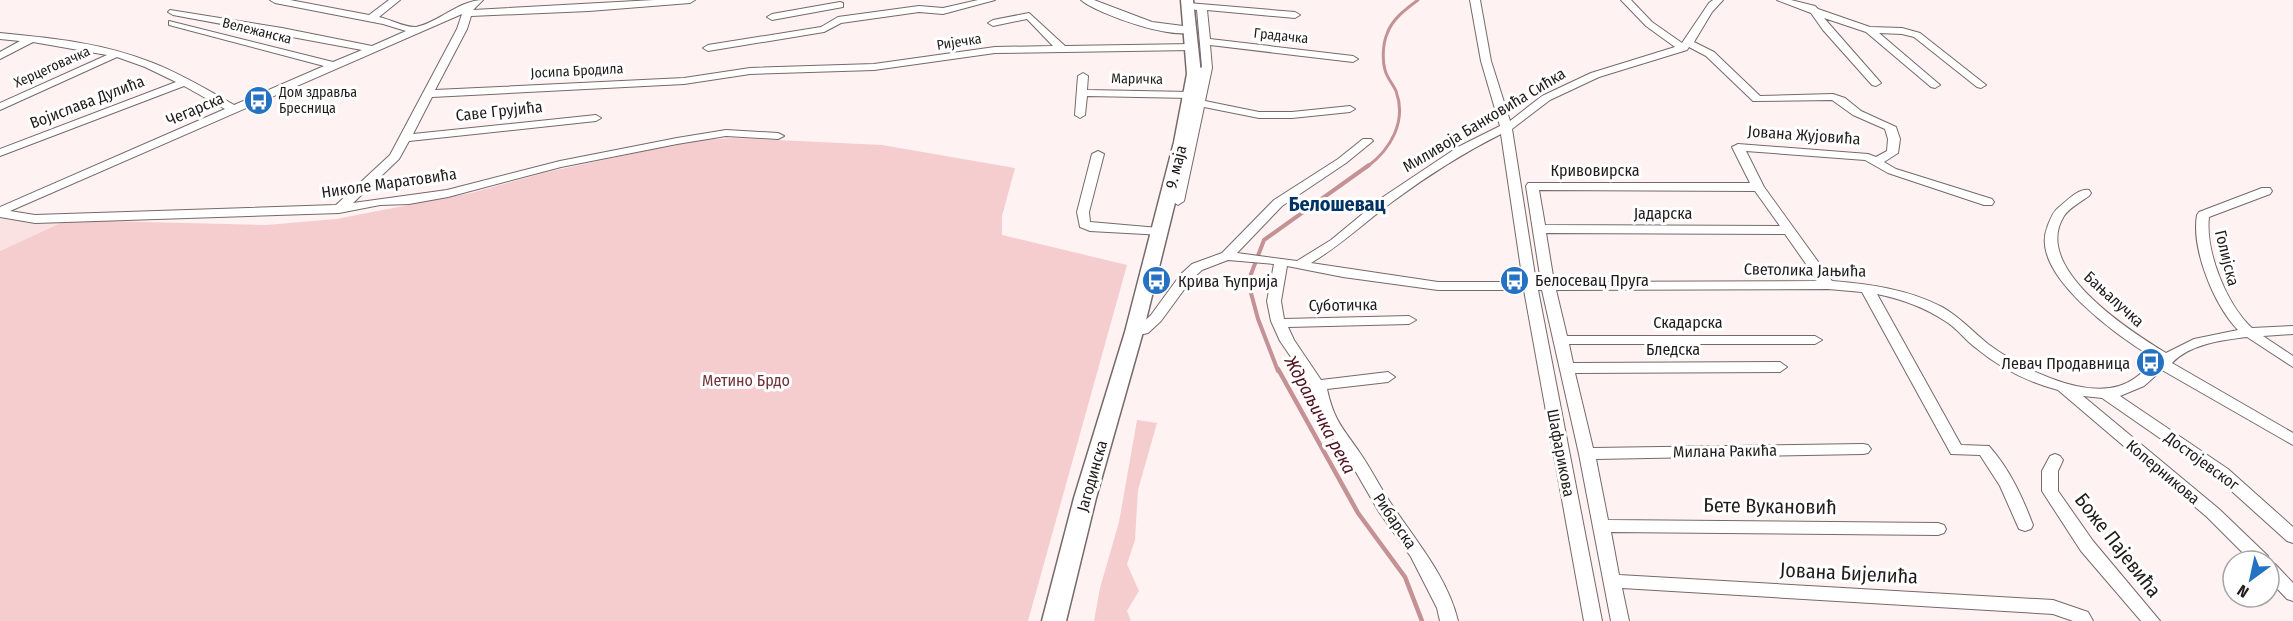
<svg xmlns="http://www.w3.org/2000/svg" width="2293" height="621" font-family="'Fira Sans Condensed',sans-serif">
	<rect width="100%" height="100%" fill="#fef2f3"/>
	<path fill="#fae2e3" d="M0,218L29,222L67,220L0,251Z"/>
	<path fill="#f6cdcf" d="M734,138L882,145L1015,168L1002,216V235L1127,265L1028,621H0V251L67,220L266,225L336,219L471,193L547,172L649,150L701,140Z
		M1137,420L1157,423L1138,490L1135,540L1127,564L1139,591L1127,611L1131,621H1094L1100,588L1119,522Z"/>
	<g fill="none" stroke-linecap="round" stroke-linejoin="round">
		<path stroke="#c49295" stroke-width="3" d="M1367,167C1391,149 1407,121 1396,91C1393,84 1387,78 1385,70C1382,60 1383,43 1387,34C1392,19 1406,9 1418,0"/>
		<path stroke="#c49295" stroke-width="4" d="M1278,371L1258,319L1248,282L1264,240L1369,165"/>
		<path stroke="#c49295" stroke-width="4.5" d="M1278,369L1358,513L1405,577L1422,621"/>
		<defs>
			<path id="minor" d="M270,0H290L369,15L389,0H400L379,17C389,19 406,28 416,27C438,23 459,0 483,0L473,10L654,0H695L690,3L589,11L471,16L467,29L435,90L684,78L750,68L874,64L995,47L1053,46L1027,19L993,26L988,23L993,20L1029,13L1065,46L1193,44L1198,47L1193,50L995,53L874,70L750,74L684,84L432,97L413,134L596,115L601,118L596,121L409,141L399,159L353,203L447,190L560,161L677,138L726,130L778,133L784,136L778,139L726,136L677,144L561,167L448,197L409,204L380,205L339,213L35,223L0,217V207L225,109L184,86L0,156V149L176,82L145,67L117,57L0,110V103L107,55L33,42L0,59V52L20,41L0,39V33C52,38 104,43 153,63C181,74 208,90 234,105L324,66L169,25V21L333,62L362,50L173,15L168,12L170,10L282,28L372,46L406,31L383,24L275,3ZM462,14L457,29L390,155L336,205L35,215L10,211Z
				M978,0H995L943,14L919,12L841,23L824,32L708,51L703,48L708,45L821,27L838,17L919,6L943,8Z
				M1081,0H1094L1152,22L1191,27L1196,30C1179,43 1097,14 1081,0Z
				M1470,0H1480L1491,61L1510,121L1542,96L1591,73L1675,47L1646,26L1621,0H1631L1652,22L1682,43L1709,3L1713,0H1723L1712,12L1694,42L1714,52L1760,96L1833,94L1845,98L1861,111L1896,127L1900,139L1898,153L1884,162L1896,169L1992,199L1994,202L1992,205H1984L1888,173L1865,160L1746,151L1764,187L1832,281C1869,284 1908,289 1942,307C1960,317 1972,331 1988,344C2019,367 2080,398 2119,386C2134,382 2145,369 2157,360C2122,339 2029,275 2047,228C2050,220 2052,213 2058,208C2067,201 2078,188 2089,190L2091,193L2089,196C2082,201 2069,208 2064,216C2031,268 2130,331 2166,353L2194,339L2238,330C2214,305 2191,249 2197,215L2199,212L2262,188H2270L2272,191L2270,194L2209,217C2205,252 2227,305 2252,328L2293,326V334L2263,336L2293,356V367L2247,337C2222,340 2190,344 2172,363L2293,433V445L2162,370L2144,386L2120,396L2228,469L2293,527V543L2287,541L2216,477L2102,398L2083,396L2219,509L2268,556L2270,563L2275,564L2293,583V601L2287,599L2269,580V561H2251L2207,517L2058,390C2028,382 2000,368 1976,348C1965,340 1957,328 1945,321C1924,307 1901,299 1877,294L1961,445L1989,446C2010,470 2022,496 2033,525L2031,529L2025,531L2019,529L2000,486L1980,455L1951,454L1862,292L1828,289L1556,290L1567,336H1815L1822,340L1815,344H1569L1573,363L1780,362L1787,367L1780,372L1575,373L1593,448L1863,444L1868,445L1871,449L1868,453L1863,454L1596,459L1608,520L1938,523L1944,525L1946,529L1944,533L1938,535L1611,532L1619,575L2053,600L2088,612L2093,621H2073L2053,614L1622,588L1629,621H1611L1579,454L1542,290H1538L1602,621H1584L1524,290H1438L1343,277L1287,266L1281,301L1284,319L1409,316L1416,320L1409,324L1288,327L1294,340L1321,380L1388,372L1395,377L1388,382L1327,389C1334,421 1343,428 1360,453C1372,470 1380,488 1392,505C1416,541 1448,578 1458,621H1440L1437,608L1411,557L1379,512L1349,460L1339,449L1317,410L1313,389L1280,341L1271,321L1267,301L1274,264L1228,260L1202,270L1191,280L1161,321L1148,333L1134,336L1127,332L1129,329L1138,327L1151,315L1181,274L1192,264L1222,253L1274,200L1338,159L1363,139H1371L1373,141L1346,163L1282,206L1237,253L1297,261L1331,240L1383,197L1458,147L1500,126L1481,61ZM1689,47L1706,56L1753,101L1832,100L1853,115L1885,129L1888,139L1887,151L1876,157L1868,154L1738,144L1732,147L1750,183H1528L1526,186L1541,282H1536L1512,129L1550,100L1599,77L1687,50ZM1501,134L1523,282H1438L1311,263C1341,245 1364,223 1392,202C1427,176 1463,153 1501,134ZM1539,190L1755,191L1780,226L1545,225ZM1546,233L1785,234L1818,281L1554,282Z
				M1777,0H1791L1815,6L1818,9L1870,27L1902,28L1920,33L1986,85L1981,88L1977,87L1914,37L1902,34L1879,33L1940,85L1935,88L1931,87L1866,32L1824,18L1881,83L1876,86L1872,85L1823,30L1811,13Z
				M840,2L843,3V7L772,20L767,17L772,14Z
				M1188,3L1295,12L1300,15L1295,18L1207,10L1210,39L1353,56L1358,59L1353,62L1210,45L1212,68L1205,101L1259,112H1292L1350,106L1355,109L1350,112L1292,118H1259L1204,107L1184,201L1178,205L1172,201L1177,178L1170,177L1168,175L1179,168L1200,74L1196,71L1202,67L1197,10L1185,8V4Z
				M1083,73L1088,76L1087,90L1190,92L1195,95L1190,98L1087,96L1085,115L1080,118L1075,115L1078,76Z
				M1098,151L1104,154L1089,212L1090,222L1159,228L1165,232L1163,235L1090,231L1080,227L1077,212L1092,154Z
				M2055,454L2060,456L2063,460L2058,471V491L2093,541L2160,621H2141L2081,551L2042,491V471L2050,456Z"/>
			<path id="major" d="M1181,0H1193L1201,74L1190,142L1143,332L1096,498L1066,621H1042L1074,498L1125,332L1174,142L1187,74Z"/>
		</defs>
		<use href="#minor" stroke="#766969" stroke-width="2"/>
		<use href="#major" stroke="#766969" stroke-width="3"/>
		<use href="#minor" fill="#fff" fill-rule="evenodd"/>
		<use href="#major" fill="#fff" fill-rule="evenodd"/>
	</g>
	<defs>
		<symbol id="bus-disc" viewBox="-11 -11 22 22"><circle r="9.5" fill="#2672c2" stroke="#fff"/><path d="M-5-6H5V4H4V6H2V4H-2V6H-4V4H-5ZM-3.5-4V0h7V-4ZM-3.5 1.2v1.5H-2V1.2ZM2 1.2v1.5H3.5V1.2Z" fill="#fff"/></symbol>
	</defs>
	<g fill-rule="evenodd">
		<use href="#bus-disc" x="242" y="84" width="33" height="33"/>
		<use href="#bus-disc" x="1498" y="264" width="33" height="33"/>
		<use href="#bus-disc" x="1140" y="264" width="33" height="33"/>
		<use href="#bus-disc" x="2134" y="346" width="33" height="33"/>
	</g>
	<g text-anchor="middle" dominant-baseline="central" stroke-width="6" stroke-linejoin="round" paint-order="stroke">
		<g font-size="14" fill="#211c1c" stroke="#fff">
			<text transform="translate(257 31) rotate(14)">Вележанска</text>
			<text transform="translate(1281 36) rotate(6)">Градачка</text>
			<text transform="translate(959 42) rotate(-9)">Ријечка</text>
			<text transform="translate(52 67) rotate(-24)">Херцеговачка</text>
			<text transform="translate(577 71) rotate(-3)">Јосипа Бродила</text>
			<text transform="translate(1137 79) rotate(1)">Маричка</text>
		</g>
		<g font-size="14" fill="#211c1c" stroke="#fff" text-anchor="start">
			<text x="279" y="92">Дом здравља<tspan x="279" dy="16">Бресница</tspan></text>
		</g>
		<g font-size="16" fill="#211c1c" stroke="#fff">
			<text transform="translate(87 102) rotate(-21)">Војислава Дулића</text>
			<text transform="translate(195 109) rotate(-23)">Чегарска</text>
			<text transform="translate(499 111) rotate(-6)">Саве Грујића</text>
			<text transform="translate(1484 120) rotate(-31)">Миливоја Банковића Сићка</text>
			<text transform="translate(1804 135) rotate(4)">Јована Жујовића</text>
			<text transform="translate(1176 167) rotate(-76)">9. маја</text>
			<text x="1595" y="170">Кривовирска</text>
			<text transform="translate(389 183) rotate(-8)">Николе Маратовића</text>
			<text x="1663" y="213">Јадарска</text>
			<text transform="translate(2227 258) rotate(76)">Голијска</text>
			<text transform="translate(1805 270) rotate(1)">Светолика Јањића</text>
			<text transform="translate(2114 299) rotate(42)">Бањалучка</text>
			<text transform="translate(1343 305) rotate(-1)">Суботичка</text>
			<text x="1688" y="322">Скадарска</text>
			<text x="1673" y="349">Бледска</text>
			<text transform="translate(1725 451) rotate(-1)">Милана Ракића</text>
			<text transform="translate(1561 453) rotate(79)">Шафарикова</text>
			<text transform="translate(2202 461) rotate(36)">Достојевског</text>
			<text transform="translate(2163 472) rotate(40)">Коперникова</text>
			<text transform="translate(1092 476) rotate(-74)">Јагодинска</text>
			<text transform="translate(1395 521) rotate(56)">Рибарска</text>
		</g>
		<g font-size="16" fill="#211c1c" stroke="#fff" text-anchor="start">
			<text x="1535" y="280">Белосевац Пруга</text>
			<text x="1178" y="281">Крива Ћуприја</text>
			<text x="2130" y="363" text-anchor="end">Левач Продавница</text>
		</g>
		<g font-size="16" fill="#703138" stroke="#fff">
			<text x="746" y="380">Метино Брдо</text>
		</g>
		<g font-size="18" font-style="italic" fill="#50131e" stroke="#fff">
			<text transform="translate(1320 415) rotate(62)">Ждраљичка река</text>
		</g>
		<g font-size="20" font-weight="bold" fill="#003364" stroke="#fff">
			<text x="1337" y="204">Белошевац</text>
		</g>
		<g font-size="20" fill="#211c1c" stroke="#fff">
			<text transform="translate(1770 506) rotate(1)">Бете Вукановић</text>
			<text transform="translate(2118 545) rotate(52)">Боже Пајевића</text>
			<text transform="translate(1849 573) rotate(3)">Јована Бијелића</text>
		</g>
	</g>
	<g transform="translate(2251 579) rotate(213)"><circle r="28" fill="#ffffff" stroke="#a6a4a4" stroke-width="1.5"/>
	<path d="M0-4.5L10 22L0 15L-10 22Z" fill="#2672c2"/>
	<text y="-9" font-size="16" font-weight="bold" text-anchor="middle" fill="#211c1c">N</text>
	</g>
</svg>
